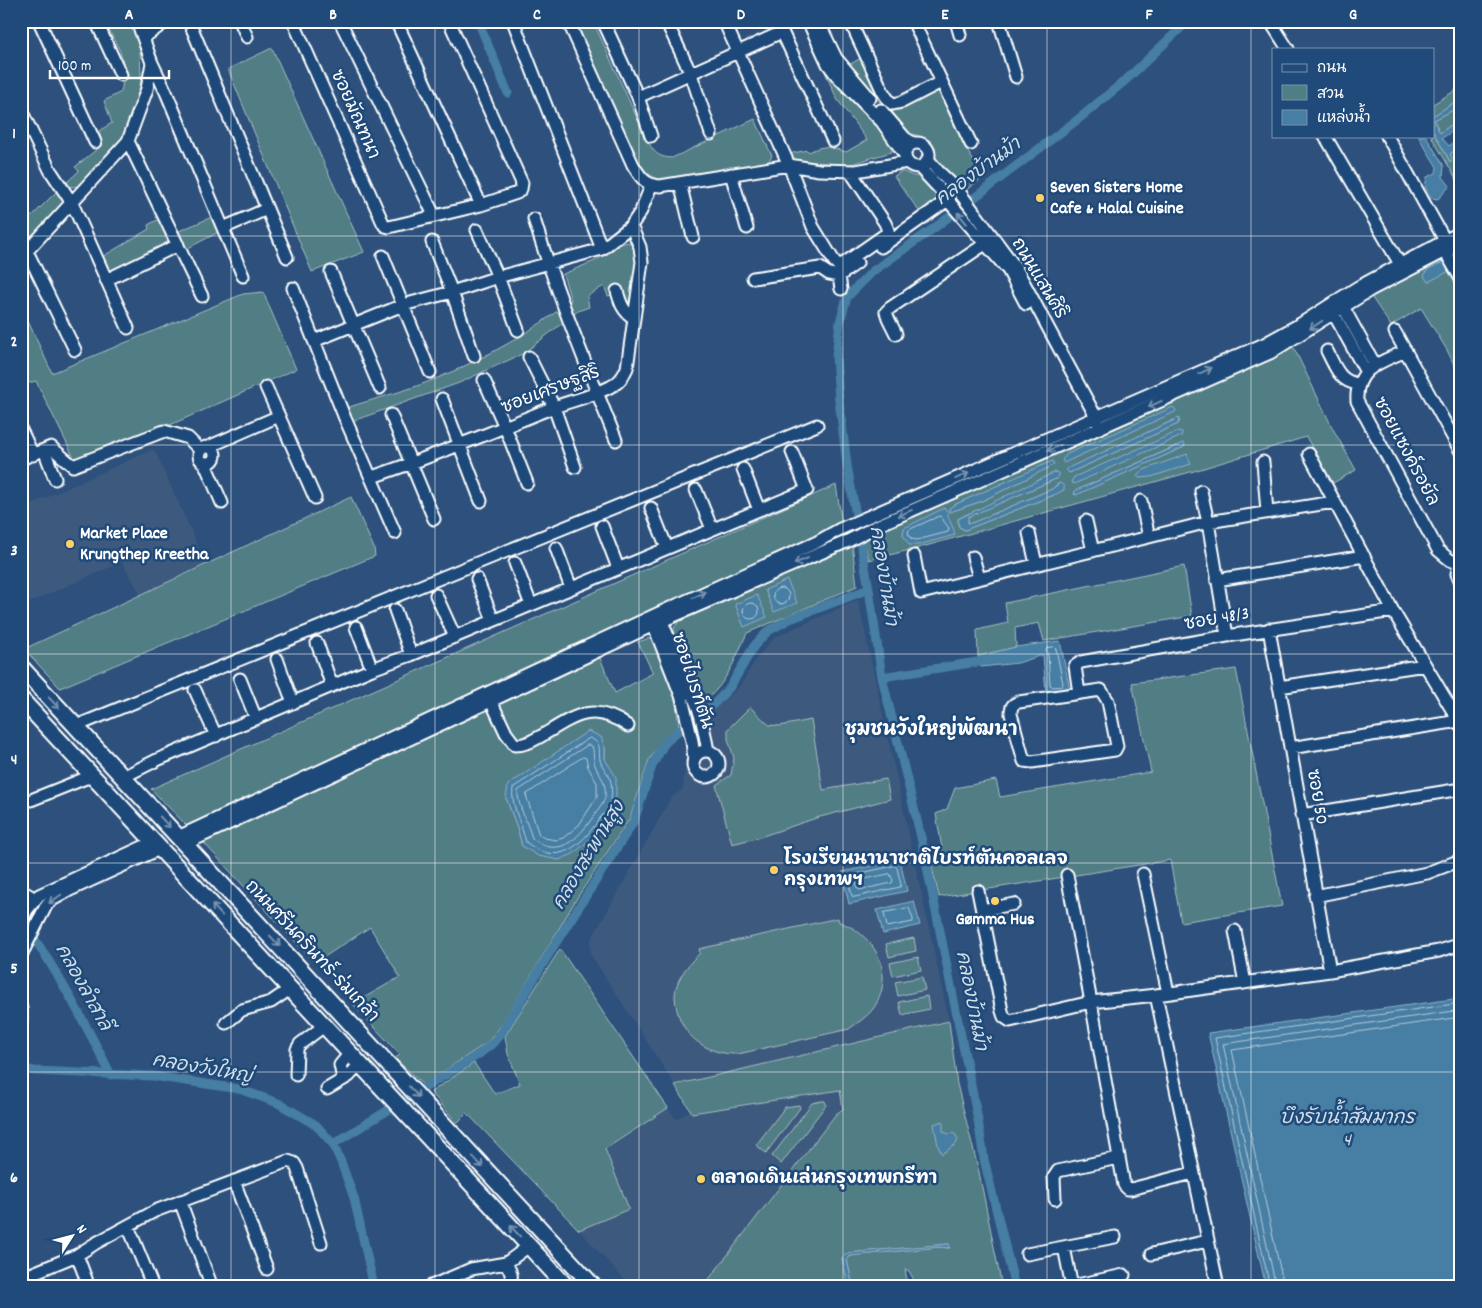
<svg xmlns="http://www.w3.org/2000/svg" width="1482" height="1308" font-family="Dekko,'Playpen Sans Thai',sans-serif">
	<rect width="100%" height="100%" fill="#2d517c"/>
	<filter id="ink" filterUnits="userSpaceOnUse"><feTurbulence type="fractalNoise" baseFrequency=".02" numOctaves="2"/><feDisplacementMap in="SourceGraphic" scale="10" xChannelSelector="R" yChannelSelector="G"/><feConvolveMatrix kernelMatrix="1 2 1 2 8 2 1 2 1" color-interpolation-filters="sRGB"/></filter>
	<g filter="url(#ink)">
		<path fill="#3e5a7e" d="M154,449L206,564L141,595L122,562L21,606V509Z
			M858,600L949,1021L675,1085L591,955L590,942L671,798L683,789L686,756L683,736L738,689L757,658L775,637Z
			M840,1090L843,1110L836,1114L703,1287H631L579,1230L628,1209L605,1149L668,1108L676,1119L691,1110L692,1113Z"/>
		<path fill="#517d85" stroke="#a8bec2" fill-rule="evenodd" d="M104,21H131L140,49L141,80L135,108L121,140L79,186L71,187L67,182L79,171L75,167L102,145L99,131L112,123L104,101L121,92L125,71L120,51Z
			M572,21H593L645,136C653,150 655,157 672,158L755,119L772,156L768,163C749,166 670,184 657,179C649,175 642,168 635,162Z
			M272,48L364,252L312,272L228,69Z
			M861,58L888,106L893,110L911,103L935,91H938L966,149L984,177L966,190L953,181L936,161L935,148L927,140L914,134L910,136L847,66Z
			M825,72L831,74L890,138L893,146L891,152L848,165L791,160L789,154L807,150L809,152C824,144 830,147 846,152L867,140L837,99Z
			M1461,87V98L1433,116V104Z
			M1461,106V118L1440,133L1434,120Z
			M1433,131L1450,162V154L1461,145V187L1431,136H1433Z
			M902,171L913,176H921L941,200L921,214L894,176Z
			M58,190L64,200V205L31,240L23,233V225Z
			M212,217L219,232L186,249L179,231Z
			M159,219L174,242L111,275L106,269L102,257L149,229L148,225Z
			M628,242L635,248C638,269 632,290 627,310L621,292L608,296L604,286L587,296L589,307L578,311L524,353L459,383L350,422L346,408C377,398 410,390 440,377C487,357 533,332 571,300L563,274L597,260L617,245Z
			M1461,248V254L1428,269L1445,272L1461,265V379L1447,350L1421,308L1391,326L1370,295Z
			M263,292L296,369L78,466L36,381L21,385V306L52,373L243,294Z
			M1293,346L1333,429L1356,470L1333,483L1306,437L1194,471L922,547L869,560L864,541L895,523L1279,354ZM1174,420L1180,421L1178,424L1069,473L1067,469ZM1183,443L1185,444L1184,447L1075,495L1074,493L1077,490ZM1054,464L982,501L950,512L956,504L1027,473ZM1058,478L967,517L969,523H972L1052,489L1059,483L1054,495L965,530L959,527L958,519L965,515Z
			M836,485L842,524L404,730L188,827L151,789Z
			M351,497L374,548L375,556L60,688L24,649Z
			M852,544L857,586L747,633C736,657 727,683 706,700L695,688L675,636L674,628L679,621Z
			M1184,566L1192,616L1044,641L1039,623L1015,628L1016,647L978,656L977,630L1008,623L1005,603Z
			M650,638L656,644L674,690L679,727L659,746L649,760L630,818L577,898L503,1023L488,1042L423,1085L395,1058L400,1055L353,1004L400,977L370,927L315,963L203,842L600,658L615,693L653,673L638,642ZM605,748V759L522,846L518,830L506,798Z
			M1236,669L1282,906L1181,922L1170,860L939,897L929,855L943,854L936,814L947,809L955,788L996,780L1000,797L1151,772L1132,683Z
			M750,707L769,725L780,726L811,720L823,790L886,779L890,799L816,818L760,837L732,844L716,785L731,775L734,758L728,739V729Z
			M838,918L839,922C875,934 897,974 873,1009C867,1017 857,1023 849,1029L738,1054C703,1055 677,1032 675,997C675,980 688,964 700,953L699,949Z
			M914,938L916,951L889,957L886,944Z
			M560,949L668,1108L605,1149L629,1209L579,1230L467,1113L457,1123L431,1092L474,1063L495,1094L520,1084L508,1054L505,1036Z
			M918,957L921,970L893,976L890,963Z
			M922,977L925,990L898,996L895,982Z
			M927,996L929,1009L902,1015L899,1002Z
			M949,1021L957,1084L979,1172L1002,1287H918L909,1271L905,1269L908,1287H853L847,1260L850,1256L939,1247L949,1248V1244L848,1253L842,1258L849,1287H703L836,1114L843,1109L840,1090L692,1113L675,1085Z
			M822,1101H825L826,1105L781,1164L772,1156L812,1103Z
			M799,1105L800,1108L766,1153L756,1145L785,1107Z"/>
		<path fill="#477ea3" stroke="#91b2c8" d="M1461,98V106L1434,120L1440,133L1461,118V126L1442,138L1449,146L1461,136V145L1450,154L1452,159L1451,163L1433,131V116Z
			M1418,136H1426L1444,166L1443,177L1450,186L1438,199L1431,198L1425,187L1427,177L1436,173L1437,167Z
			M1461,254V265L1428,282L1424,276L1428,269Z
			M1173,407L1176,410L1175,412L1070,460L1064,463L1062,460L1067,454Z
			M1179,418L1178,424L1069,473L1068,472L1066,469L1072,466Z
			M1179,431L1182,432V435L1179,437L1074,484L1071,482L1074,477Z
			M1184,443L1185,444L1184,447L1076,495L1074,492L1077,490Z
			M1187,454L1191,464L1151,477L1139,478L1137,475L1141,471Z
			M1052,461L1054,464L1048,468L982,501L950,512L949,508L956,504Z
			M1055,472L1058,473V478L968,517V523H972L1052,489L1060,483L1064,486V490L1054,495L965,530L959,527L958,519Z
			M944,508L948,511C947,520 954,526 955,535L918,545H909L903,535L904,528Z
			M787,580L797,603L774,612L765,590Z
			M757,595L767,617L744,627L735,604Z
			M1060,641L1070,690L1046,693L1043,655L1018,663L981,667L978,656L1016,647Z
			M588,731L601,737L605,748V759L616,777V803L593,837L573,854L559,860L538,856L522,846L518,830L506,798L508,785Z
			M900,860L907,891L849,904L842,872Z
			M914,901L920,925L883,934L877,910Z
			M1461,998V1287H1266L1208,1033Z
			M943,1121V1131L948,1134L954,1133L958,1139L956,1144L942,1154L938,1146L934,1124Z
			M949,1244L950,1248L939,1247L850,1256L847,1260L853,1287H849L842,1258L848,1253Z"/>
		<g fill="none" stroke-linecap="round" stroke-linejoin="round">
			<path stroke="#b5cbda" stroke-width="1" d="M940,516L949,528L948,532L917,540L911,539L908,533L909,530Z
				M773 596a8 8 0 1 1 16 0a8 8 0 1 1-16 0Z
				M743 611a8 8 0 1 1 16 0a8 8 0 1 1-16 0Z
				M1054,647L1056,649L1063,684L1062,686L1053,687L1050,685L1048,655L1046,650L1047,648Z
				M590,738C603,744 598,748 600,760C601,765 606,771 609,776C612,782 612,792 611,799C611,806 604,813 600,818C581,846 558,868 526,842C522,825 510,803 513,788Z
				M588,745L592,746C594,751 593,756 594,761C597,776 607,777 605,797C604,804 597,811 593,817C578,839 558,860 532,838C529,826 516,802 518,791Z
				M583,757L586,758L588,767L597,783V797L579,825L563,838L556,840L545,838L539,835L526,795Z
				M895,866L897,868L901,885L900,887L855,897L852,896L848,879L849,876Z
				M890,874L893,880L892,883L859,890L857,888L856,883L857,881Z
				M909,908L913,919V922L887,927L884,913Z
				M1270,1287L1215,1038L1461,1003
				M1276,1287L1223,1044L1461,1010
				M1284,1287L1232,1050L1461,1017"/>
			<path stroke="#477ea3" stroke-width="9" d="M478,21L508,93
				M882,677L990,660
				M21,919C56,968 84,1021 111,1075
				M21,1068L34,1071L153,1076L239,1089L278,1103L316,1125L333,1144L341,1162L354,1198L374,1287
				M333,1144L478,1055L493,1043L502,1032L555,944L634,821L652,766L664,744L679,730L715,703L730,687L754,646L768,631L790,619L869,589
				M1015,1287L984,1159L978,1120L921,837L882,677L869,589L847,465L839,400L836,356L840,322L847,297L873,271L937,226L1081,117L1127,79L1188,21"/>
			<defs>
				<path id="minor" d="M39,21L95,142
					M96,21L121,75
					M189,21L287,257
					M240,21L247,37
					M293,21L383,223L385,226L389,227L481,205L517,193L521,189L522,183L449,21
					M340,21L434,215
					M396,21L481,205
					M513,21L602,249
					M568,21L633,165C641,178 645,185 660,186L789,165L819,170L856,171L907,162
					M603,21L638,97L651,136
					M666,21L691,74L711,134
					M724,21L789,165L813,227L834,261L838,265L843,264L886,234L888,230L885,223L850,171
					M777,21L833,141
					M808,21L828,64L837,76L882,122L905,155
					M818,21L836,58L870,98
					M850,21L883,92L889,101L893,104L902,102L941,82
					M913,21L971,144
					M956,21L960,35
					M999,21L1016,77
					M1270,21L1288,49
					M143,38L167,21
					M152,63L166,92L243,276
					M638,97L782,32
					M21,110L50,170L72,203L128,328
					M881,110L905,138L913,143
					M1325,136L1400,264
					M1387,136L1448,246
					M128,141L202,296
					M905 155a12 12 0 1 1 24 0a12 12 0 1 1-24 0Z
					M928,159L938,171L957,189L1016,268L1096,417L1097,422
					M919,167L949,199L950,203L1008,270L1026,304
					M731,174L747,228
					M680,183L693,237
					M534,219C557,294 587,367 616,440
					M223,228L267,209
					M477,230L498,277L518,330
					M21,239L75,350
					M432,242L452,292L474,356
					M881,247L949,199
					M28,250L128,141L147,89L152,63L137,21
					M1445,251L1461,279
					M383,256L430,372
					M331,272L380,388
					M839,276L841,289
					M753,278L820,268L829,274L839,276L857,263
					M106,280L178,245
					M293,288L344,416L395,533
					M617,291C620,302 623,312 634,318
					M1341,303L1375,365
					M1330,307L1366,372
					M1395,332L1461,452
					M896,334L888,318L886,312L890,308L985,244
					M314,341L403,305L452,292L498,277L602,249L631,226L641,211L651,186
					M1327,351C1335,366 1339,382 1358,384
					M1406,351C1381,362 1355,368 1357,401L1438,550L1450,560L1461,564
					M529,357L554,407L575,467
					M484,380L505,427L527,483
					M266,387L315,498
					M442,399L481,501
					M391,415L434,519
					M21,430L33,455
					M199 455a8 8 0 1 1 16 0a8 8 0 1 1-16 0Z
					M208,447L279,416
					M44,450L55,479
					M1309,454L1393,611L1461,725
					M21,459L51,447L73,466L164,431L188,438L200,450
					M1263,462L1267,512
					M205,464L222,503
					M743,469L759,510
					M372,477C432,457 490,433 549,409C569,401 591,397 610,387C619,383 623,377 627,368L642,262L640,247L631,226
					M696,490L712,529
					M1201,491L1208,522L1227,636
					M1141,501L1149,537
					M651,508L667,548
					M1086,521L1093,551
					M602,526L618,568
					M1029,533L1036,564
					M556,548L571,588
					M914,556L921,593L1149,537L1208,522L1334,502
					M973,557L979,578
					M515,563L531,605
					M1459,564L1457,574L1461,583
					M477,579L493,620
					M1217,580L1364,556
					M436,595L455,637
					M395,610L411,655
					M659,614L690,691C701,709 704,730 708,751
					M651,619L682,698L692,741L694,758
					M356,627L372,669
					M1269,629L1330,971
					M317,643L332,686
					M277,659L293,703
					M240,679L256,719
					M1279,687L1425,665
					M195,690L216,736
					M1101,690L1108,701L1117,746L1115,750L1032,762L1024,761L1011,714C1011,707 1012,704 1019,702Z
					M1079,693L1075,666L1081,662L1227,636L1393,611
					M491,701L506,733L515,745C526,745 534,740 543,735C576,715 593,702 628,726
					M76,726L817,425
					M1290,748L1459,721
					M693 764a13 13 0 1 1 26 0a13 13 0 1 1-26 0Z
					M123,777L157,760L372,669L411,655L807,490L792,452
					M31,800L86,778H94
					M1301,815L1461,789
					M178,837L659,613L817,542L840,529L1264,344L1302,323L1358,287L1461,232
					M185,844L662,621L846,542L881,524L1270,353L1372,289L1461,243
					M1143,874L1168,993
					M1067,875L1091,1002L1124,1185L1128,1189H1131L1193,1173
					M978,891L1002,1011L1004,1017L1010,1021L1091,1002L1156,995L1330,971L1439,951L1461,944
					M1315,896L1427,873L1461,860
					M21,898L27,894L35,899
					M982,910L1014,904
					M21,922L27,910L39,895L149,844H156
					M1235,931L1245,983
					M21,955L47,904L54,899L70,890L155,851H162
					M1156,995L1218,1287
					M21,1008V1021
					M226,1023L242,1010L271,1002L290,989
					M296,1075L297,1049L300,1044L324,1026
					M343,1079L340,1065L350,1053
					M327,1089L349,1076L360,1064
					M234,1181L267,1269
					M1055,1199L1054,1177L1058,1171L1118,1158
					M180,1201L212,1287
					M128,1226L153,1287
					M1064,1247L1072,1287
					M1027,1254L1115,1237
					M1152,1254L1207,1241
					M77,1255L89,1287
					M506,1263C511,1272 514,1277 508,1287
					M21,1278L77,1255L96,1243L155,1211L288,1161L294,1163L297,1168L321,1243
					M1072,1286L1124,1275
					M429,1287L471,1269L506,1263L529,1246"/>
				<path id="major" d="M21,667L594,1287
					M21,699L567,1287"/>
			</defs>
			<use href="#minor" stroke="#fff" stroke-width="15"/>
			<use href="#major" stroke="#fff" stroke-width="19"/>
			<use href="#minor" stroke="#1f4a7a" stroke-width="11"/>
			<use href="#major" stroke="#1f4a7a" stroke-width="15"/>
		</g>
		<defs><path id="oneway-shaft" d="M-6 0H5M1.5-3L5.5 0L1.5 3" fill="none" stroke-width="1.6" stroke-linecap="round" stroke-linejoin="round" transform="scale(1.25)"/></defs>
		<g stroke="#7992af">
			<use href="#oneway-shaft" transform="translate(962 218) rotate(-130)"/>
			<use href="#oneway-shaft" transform="translate(1316 325) rotate(147)"/>
			<use href="#oneway-shaft" transform="translate(1205 371) rotate(-24)"/>
			<use href="#oneway-shaft" transform="translate(1155 404) rotate(156)"/>
			<use href="#oneway-shaft" transform="translate(1054 448) rotate(156)"/>
			<use href="#oneway-shaft" transform="translate(962 476) rotate(-24)"/>
			<use href="#oneway-shaft" transform="translate(905 513) rotate(156)"/>
			<use href="#oneway-shaft" transform="translate(801 561) rotate(157)"/>
			<use href="#oneway-shaft" transform="translate(699 595) rotate(-24)"/>
			<use href="#oneway-shaft" transform="translate(54 703) rotate(47)"/>
			<use href="#oneway-shaft" transform="translate(165 822) rotate(47)"/>
			<use href="#oneway-shaft" transform="translate(55 899) rotate(145)"/>
			<use href="#oneway-shaft" transform="translate(217 910) rotate(-133)"/>
			<use href="#oneway-shaft" transform="translate(275 941) rotate(47)"/>
			<use href="#oneway-shaft" transform="translate(414 1092) rotate(48)"/>
			<use href="#oneway-shaft" transform="translate(478 1162) rotate(47)"/>
			<use href="#oneway-shaft" transform="translate(515 1231) rotate(-133)"/>
		</g>
	</g>
	<path fill="none" stroke="#fff" stroke-width="1" stroke-opacity="0.55" d="M231,21V1287M435,21V1287M639,21V1287M843,21V1287M1047,21V1287M1251,21V1287M21,236H1461M21,445H1461M21,654H1461M21,863H1461M21,1072H1461"/>
	<g fill="#ffd166" stroke="#1f4a7a" stroke-width="2">
		<circle cx="1040" cy="198" r="5"/>
		<circle cx="70" cy="544" r="5"/>
		<circle cx="774" cy="870" r="5"/>
		<circle cx="995" cy="901" r="5"/>
		<circle cx="701" cy="1179" r="5"/>
	</g>
	<g text-anchor="middle" dominant-baseline="central" stroke-width="5" stroke-linejoin="round" paint-order="stroke">
		<g font-size="18" fill="#fff" stroke="#1f4a7a">
			<text transform="translate(354 115) rotate(66)">ซอยมัณฑนา</text>
			<text transform="translate(1038 279) rotate(59)">ถนนแสนศิริ</text>
			<text transform="translate(551 391) rotate(-21)">ซอยเศรษฐสิริ</text>
			<text transform="translate(1405 452) rotate(62)">ซอยแซงค์รอยัล</text>
			<text transform="translate(1217 620) rotate(-10)">ซอย 48/3</text>
			<text transform="translate(691 681) rotate(72)">ซอยไบรท์ตัน</text>
			<text transform="translate(1316 797) rotate(80)">ซอย 50</text>
			<text transform="translate(311 952) rotate(47)">ถนนศรีนครินทร์-ร่มเกล้า</text>
		</g>
		<g font-size="18" font-weight="bold" fill="#fff" stroke="#1f4a7a" text-anchor="start">
			<text x="1050" y="188">Seven Sisters Home<tspan x="1050" dy="21">Cafe &amp; Halal Cuisine</tspan></text>
			<text x="80" y="534">Market Place<tspan x="80" dy="21">Krungthep Kreetha</tspan></text>
			<text x="784" y="860">โรงเรียนนานาชาติไบรท์ตันคอลเลจ<tspan x="784" dy="21">กรุงเทพฯ</tspan></text>
			<text x="995" y="920" text-anchor="middle">Gømma Hus</text>
			<text x="711" y="1179">ตลาดเดินเล่นกรุงเทพกรีฑา</text>
		</g>
		<g font-size="19" font-style="italic" fill="#d1dfe8" stroke="#1f4a7a">
			<text transform="translate(979 173) rotate(-36)">คลองบ้านม้า</text>
			<text transform="translate(882 576) rotate(81)">คลองบ้านม้า</text>
			<text transform="translate(590 856) rotate(-59)">คลองสะพานสูง</text>
			<text transform="translate(82 988) rotate(61)">คลองลำสาลี</text>
			<text transform="translate(970 1001) rotate(79)">คลองบ้านม้า</text>
			<text transform="translate(202 1070) rotate(10)">คลองวังใหญ่</text>
			<text x="1347" y="1119">บึงรับน้ำสัมมากร<tspan x="1347" dy="22">4</tspan></text>
		</g>
		<g font-size="19" font-weight="bold" fill="#fff" stroke="#1f4a7a">
			<text x="931" y="731">ชุมชนวังใหญ่พัฒนา</text>
		</g>
	</g>
	<rect width="1482" height="1308" fill="none" stroke="#1f4a7a" stroke-width="55"/>
	<rect x="1272" y="48" width="162" height="90" fill="#1f4a7a" stroke="#7992af"/>
	<rect x="1282" y="64" width="25" height="8" fill="#1f4a7a" stroke="#7992af"/>
	<text x="1317" y="72" font-size="15" fill="#ffffff">ถนน</text>
	<rect x="1282" y="85" width="25" height="15" fill="#517d85" stroke="#7992af"/>
	<text x="1317" y="98" font-size="15" fill="#ffffff">สวน</text>
	<rect x="1282" y="110" width="25" height="15" fill="#477ea3" stroke="#7992af"/>
	<text x="1317" y="122" font-size="15" fill="#ffffff">แหล่งน้ำ</text>
	<g transform="translate(72 1236) rotate(54)" stroke="#1f4a7a" stroke-width="4" paint-order="stroke">
	<path d="M0-4L9 19L0 12L-9 19Z" fill="#ffffff"/>
	<text y="-8" font-size="14" font-weight="bold" text-anchor="middle" fill="#ffffff">N</text>
	</g>
	<path d="M50 70v8h119v-8" fill="none" stroke="#ffffff" stroke-width="2.5"/>
	<text x="58" y="70" font-size="15" fill="#ffffff" stroke="#1f4a7a" stroke-width="4" paint-order="stroke">100 m</text>
	<rect x="28" y="28" width="1426" height="1252" fill="none" stroke="#fff" stroke-width="2"/>
	<g font-size="16" text-anchor="middle" font-weight="bold" fill="#fff">
		<text x="129" y="19">A</text>
		<text x="333" y="19">B</text>
		<text x="537" y="19">C</text>
		<text x="741" y="19">D</text>
		<text x="945" y="19">E</text>
		<text x="1149" y="19">F</text>
		<text x="1353" y="19">G</text>
		<text x="14" y="138">1</text>
		<text x="14" y="346">2</text>
		<text x="14" y="555">3</text>
		<text x="14" y="764">4</text>
		<text x="14" y="973">5</text>
		<text x="14" y="1182">6</text>
	</g>
</svg>
